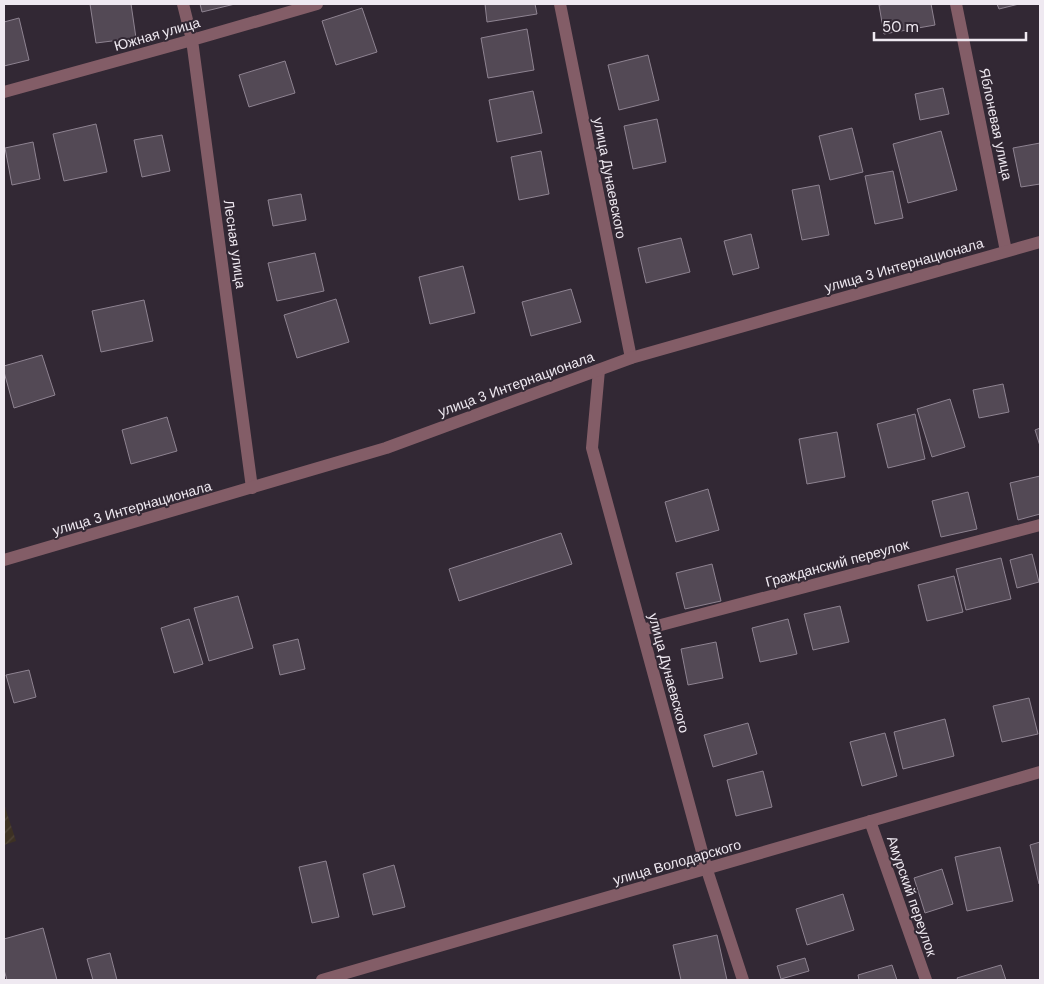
<svg xmlns="http://www.w3.org/2000/svg" width="1044" height="984" font-family="'DM Sans',sans-serif">
	<defs>
		<pattern id="industrial-furrows" width="10" height="10" patternUnits="userSpaceOnUse" patternTransform="scale(1.25)"><rect width="10" height="10" fill="#3d3123"/><path d="M-1 1l2-2M0 10L10 0M9 11l2-2" fill="none" stroke="#504539"/></pattern>
	</defs>
	<rect width="100%" height="100%" fill="#322834"/>
	<path fill="url(#industrial-furrows)" d="M4,804L16,841L4,845Z"/>
	<path fill="#534955" stroke="#8e8391" d="M90,4H131L136,38L96,43Z
		M200,4H235L202,12Z
		M485,4H535L537,14L487,22Z
		M885,4H931L935,25L884,34L879,5Z
		M997,4H1019L999,9Z
		M362,8L377,52L336,65L322,21Z
		M19,18L29,60L4,66V22Z
		M527,29L534,70L488,78L481,38Z
		M648,55L659,100L619,110L608,65Z
		M285,61L295,93L249,107L239,75Z
		M943,88L949,114L920,120L915,94Z
		M533,91L542,133L497,142L489,100Z
		M657,119L666,162L633,169L624,126Z
		M96,124L107,172L64,181L53,134Z
		M852,128L863,172L830,180L819,136Z
		M941,131L957,190L908,203L893,144Z
		M162,135L170,171L142,177L134,140Z
		M33,142L40,179L12,185L5,148Z
		M1040,143V184L1021,187L1013,148Z
		M541,151L549,194L519,200L511,157Z
		M893,171L903,218L875,224L865,176Z
		M819,185L829,235L802,240L792,190Z
		M301,194L306,220L273,226L268,200Z
		M751,234L759,268L733,275L724,241Z
		M681,238L690,272L646,283L638,248Z
		M315,253L324,291L277,301L268,263Z
		M463,266L475,313L430,324L419,277Z
		M571,289L581,322L531,336L522,302Z
		M336,299L349,342L297,358L284,315Z
		M144,300L153,341L101,352L92,311Z
		M42,355L55,395L14,408L4,372V366Z
		M1003,384L1009,412L979,418L973,390Z
		M950,399L965,447L932,457L917,409Z
		M915,414L925,459L888,468L877,424Z
		M167,417L177,451L131,464L122,430Z
		M1040,428V446L1035,430Z
		M837,432L845,477L807,484L799,439Z
		M1040,476V514L1018,520L1010,483Z
		M708,489L719,530L676,542L665,502Z
		M968,492L977,529L941,537L932,501Z
		M561,533L572,564L459,601L449,569Z
		M1032,554L1039,582L1017,588L1010,560Z
		M1001,558L1011,599L966,610L956,569Z
		M712,564L721,601L685,609L676,573Z
		M954,576L963,612L927,621L918,585Z
		M238,596L253,648L209,661L194,608Z
		M840,606L849,642L813,650L804,614Z
		M189,619L203,664L174,673L161,628Z
		M788,619L797,654L760,662L752,628Z
		M298,639L305,669L280,675L273,645Z
		M716,642L723,678L688,685L681,649Z
		M29,670L36,697L14,703L6,675Z
		M1029,698L1038,734L1002,742L993,706Z
		M945,719L954,756L903,769L894,732Z
		M748,723L757,754L713,767L704,735Z
		M885,733L897,776L862,786L850,742Z
		M763,771L772,807L736,816L727,780Z
		M1040,842V883L1039,884L1030,845Z
		M1000,847L1013,901L967,911L955,857Z
		M326,861L339,917L312,923L299,867Z
		M394,865L405,907L373,915L363,874Z
		M942,869L953,904L925,913L914,878Z
		M843,894L854,930L807,945L796,909Z
		M43,928L57,980H7L4,970V939Z
		M717,935L727,980H681L673,945Z
		M110,953L117,980H93L87,959Z
		M805,958L809,971L781,979L777,966Z
		M892,965L897,980H859L858,975Z
		M1001,965L1006,980H958L957,978Z"/>
	<g fill="none" stroke-linecap="round" stroke-linejoin="round">
		<path stroke="#835d67" stroke-width="12" d="M183,4L192,40L252,488
			M560,4L631,358
			M956,4L1006,251
			M4,92L192,40L317,4
			M599,370L592,448L707,870L743,980
			M642,630L1040,525
			M870,821L926,980
			M322,980L1040,772"/>
		<path stroke="#835d67" stroke-width="12" d="M4,560L386,448L631,358L1040,242"/>
	</g>
	<g text-anchor="middle" dominant-baseline="central" stroke-width="4" stroke-linejoin="round" paint-order="stroke">
		<g font-size="14" fill="#efe9f1" stroke="#322834">
			<text transform="translate(157 34) rotate(-16)">Южная улица</text>
			<text transform="translate(996 124) rotate(78)">Яблоневая улица</text>
			<text transform="translate(610 178) rotate(79)">улица Дунаевского</text>
			<text transform="translate(235 244) rotate(82)">Лесная улица</text>
			<text transform="translate(904 265) rotate(-16)">улица 3 Интернационала</text>
			<text transform="translate(516 384) rotate(-20)">улица 3 Интернационала</text>
			<text transform="translate(132 508) rotate(-16)">улица 3 Интернационала</text>
			<text transform="translate(837 563) rotate(-15)">Гражданский переулок</text>
			<text transform="translate(669 673) rotate(75)">улица Дунаевского</text>
			<text transform="translate(677 862) rotate(-16)">улица Володарского</text>
			<text transform="translate(912 896) rotate(71)">Амурский переулок</text>
		</g>
	</g>
	<rect width="1044" height="984" fill="none" stroke="#efe9f1" stroke-width="10"/>
	<path d="M874 32v8h152v-8" fill="none" stroke="#efe9f1" stroke-width="2.5"/>
	<text x="882" y="32" font-size="15" fill="#efe9f1" stroke="#322834" stroke-width="4" paint-order="stroke">50 m</text>
</svg>
